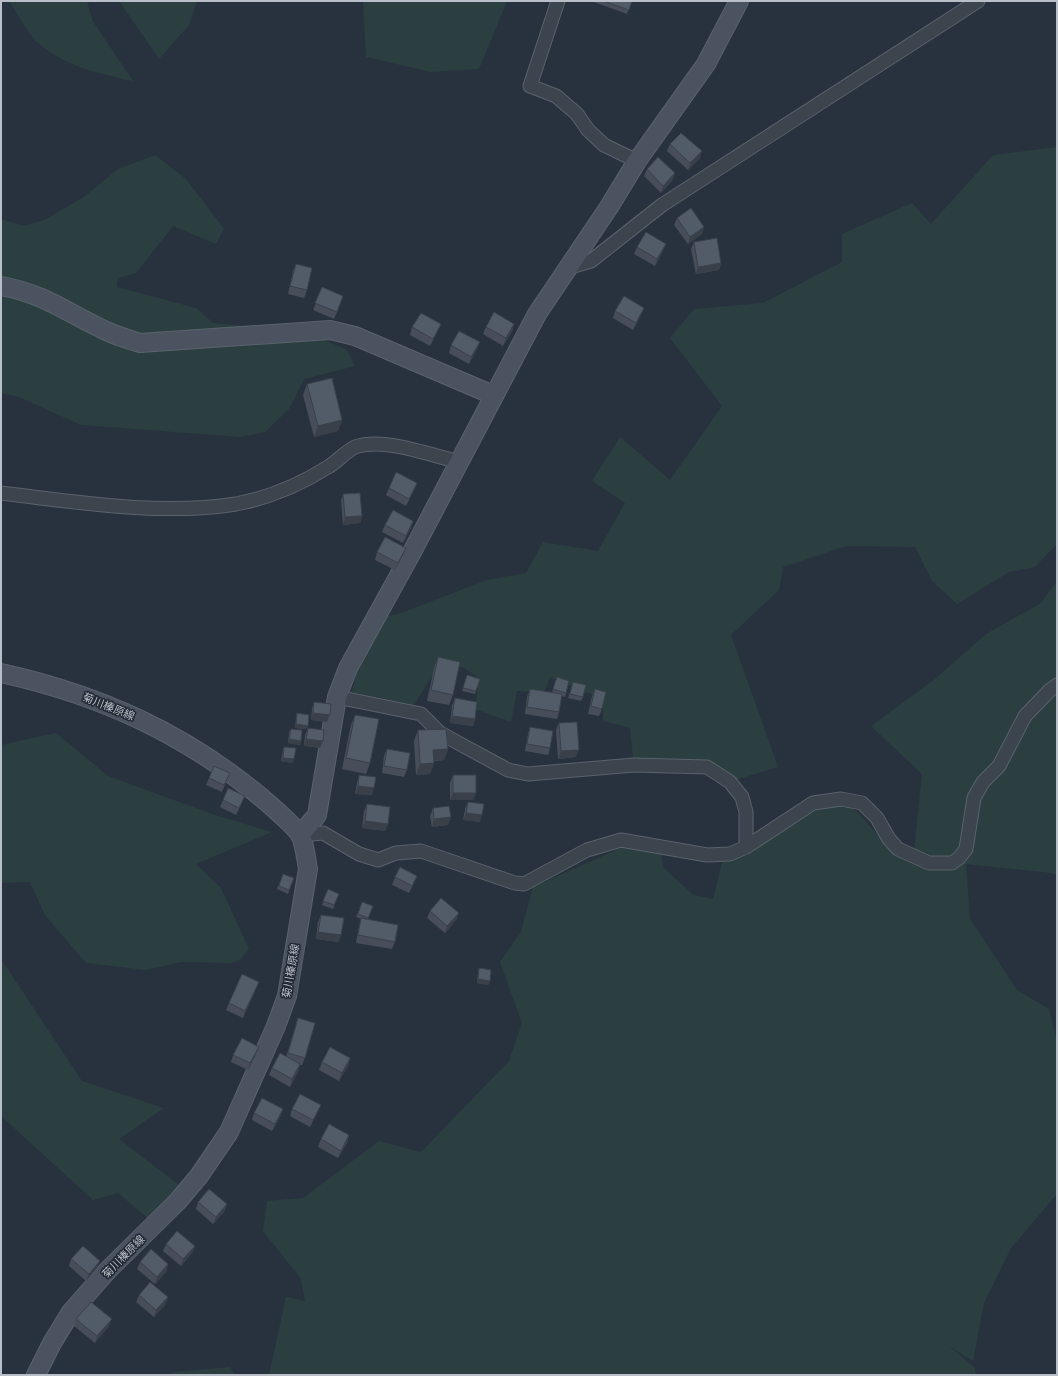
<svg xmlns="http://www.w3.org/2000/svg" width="1058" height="1376" font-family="'Golos Text','Noto Sans JP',sans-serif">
	<rect width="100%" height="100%" fill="#28323e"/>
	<path fill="#2b3f40" d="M9,1H87L92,20L133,81C99,74 64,66 37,42C26,31 18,14 9,1Z
		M119,1H197L189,25L159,59Z
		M363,1H507L479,69L431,72L366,57Z
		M1057,147V544L1035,567L1009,572L957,604L932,581L915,547L846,546L783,567L779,590L731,635L778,767L732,781L709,765L633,758L630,728L603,721V699L550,677L544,692L517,691L511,722L475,709L479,678L462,667L437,668L414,705L352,692L358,667L385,617L401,613L487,580L526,573L543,542L598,551L625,503L592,481L620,437L670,480L722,406L670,338L694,309L763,303L842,262V234L912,203L931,224L993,155Z
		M155,155L186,179L224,229L216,244L173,226L136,273L118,278L117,287L196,308L213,323L307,332L347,350L355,366L304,379L289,409L265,432L240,437L81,425L19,397L1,393V219L24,226L44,220L84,197L118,169Z
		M1057,581V875L1051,873L966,864L970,919L1017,990L1049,1009L1057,1042V1194L1011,1248L984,1303L973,1361L949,1346L975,1368L976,1375H269L286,1297L305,1301L301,1279L263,1231L267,1201L303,1198L379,1141L421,1152L509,1061L522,1023L500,962L521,932L533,887L623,847L661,851L663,867L693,895L713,899L722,863L740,857L818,806L842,804L856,811L895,854L913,861L922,774L871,726L935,679L986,634L1041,603Z
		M56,733L108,776L215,815L272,832L196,864L221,888L249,949L240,960L231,963L181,962L146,970L86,963L45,915L30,882L1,883V745Z
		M1,959L82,1081L164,1108L119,1139L179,1185L151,1221L118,1193L93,1200L1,1116Z
		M230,1367L235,1375H170L173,1372Z"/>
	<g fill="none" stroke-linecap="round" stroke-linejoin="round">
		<defs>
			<path id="street" d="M558,1L530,86L556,96L577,114L588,130L604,145L637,161
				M567,268L591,261L662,205L978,1
				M1,493C76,502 161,516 236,504C268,498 301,484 328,467C337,462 346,451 355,447C384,437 430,455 459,462
				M337,697L421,714L440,733L508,770L528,774L634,765L707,767L730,782L742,797L746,812V847
				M300,835L323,833L359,854L378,860L396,853L421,851L515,883L524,884L587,850L621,840L707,855L730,854L746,847L813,803L841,799L862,803L877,818L889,839L898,849L929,863H952L959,858L966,849L974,798L983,782L999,766L1025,716L1050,690L1057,685"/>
			<path id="secondary" d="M1,286C44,293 72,316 111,333C120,337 131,340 140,343L330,330L355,336L493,395
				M1,673C100,695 184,733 262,798C271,806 295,826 301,836C305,847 306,858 308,869L287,996L276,1026L229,1132L199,1176L178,1201L109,1269L71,1312L52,1343L36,1375
				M300,835L317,815L337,697L348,668L412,552L537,314L609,207L637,161L706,64L739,1"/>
		</defs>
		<use href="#street" stroke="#5a626c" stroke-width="15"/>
		<use href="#secondary" stroke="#5a626c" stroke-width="20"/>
		<use href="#street" stroke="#3c444e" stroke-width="13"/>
		<use href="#secondary" stroke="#4b5361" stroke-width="18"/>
	</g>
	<path fill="#474e59" d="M591,1H632L627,14Z
		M670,144L700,158L688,170L667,151Z
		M647,169L675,173L672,181L661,193L644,176Z
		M677,218L704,227L702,234L688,244L674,225Z
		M694,242L721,263L719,270L696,274L691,249Z
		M637,247L663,251L655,266L634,254Z
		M296,264L307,290L304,298L288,294L293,271Z
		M322,287L341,303L334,319L313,310Z
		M644,308L641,315L633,330L613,318L615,311Z
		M514,324L512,331L503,346L483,334L486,327Z
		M412,327L438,331L430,346L410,335Z
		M451,345L477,349L469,364L449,353Z
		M307,384L342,420L338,431L314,437L303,395Z
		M417,483L414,490L406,506L386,495L389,488Z
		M343,494L362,516L360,523L343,525L341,501Z
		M413,521L411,528L403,543L382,532L385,525Z
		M406,548L403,555L395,570L375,560L377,552Z
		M438,657L453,695L449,705L427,701L434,668Z
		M467,675L476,691L475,694L462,691Z
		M555,681L566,693L565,697L562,696L559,712L557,719L525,714L527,697L530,689L552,693Z
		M573,682L583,697L581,701L568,698Z
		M595,689L602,709L599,716L588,714L592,696Z
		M455,698L475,719L473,726L450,723L452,706Z
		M314,702L330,715L327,722L311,720L312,709Z
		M297,713L308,726L306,729L295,728L296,717Z
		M355,715L370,763L366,774L342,769L351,725Z
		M559,723L576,757L558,759L556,730Z
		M530,727L550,748L548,755L525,751L528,734Z
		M308,728L323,741L320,748L304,746L305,735Z
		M291,729L301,741L300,745L288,743L289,732Z
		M418,730L448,749L444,760L434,761V763L430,774L416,775L414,741Z
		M284,747L293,763L281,761L283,750Z
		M387,749L407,770L404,777L382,773L384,756Z
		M230,773L222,792L206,785L209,778Z
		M359,775L372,795L355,794L357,783Z
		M453,775L476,793L473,800H450V783Z
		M223,800L242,803L236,815L220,807Z
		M468,802L480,822L463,820L465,809Z
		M367,804L388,824L385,831L362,828L364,811Z
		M433,808L448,825L432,827L430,816Z
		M283,874L294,878L288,894L277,889Z
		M395,877L414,883L409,893L392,885Z
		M328,889L339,894L333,909L322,905Z
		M362,902L373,906L368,920L395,942L392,949L356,943L359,926L361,919L356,917Z
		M430,911L459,913L456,920L445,933L427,918Z
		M321,915L339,942L316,939L318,922Z
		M479,968L490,981L488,985L477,983L478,972Z
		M256,989L243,1018L226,1010L229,1003Z
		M298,1018L305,1058L302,1065H300L298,1072L290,1087L269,1075L272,1068L286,1057Z
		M259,1047L256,1054L248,1070L231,1062L233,1055Z
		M350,1058L348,1066L339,1081L319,1070L322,1062Z
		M283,1109L280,1117L272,1131L252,1120L254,1113Z
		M292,1109L318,1112L310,1127L290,1116Z
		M349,1135L347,1143L338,1158L318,1147L321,1139Z
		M198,1202L227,1204L224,1212L213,1224L196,1209Z
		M166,1244L195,1246L192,1253L181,1266L163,1251Z
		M71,1259L97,1268L86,1281L69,1266Z
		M140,1262L168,1264L166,1272L155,1284L137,1269Z
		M139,1295L168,1297L165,1305L154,1317L136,1302Z
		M76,1319L109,1326L95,1343L74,1326Z"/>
	<path fill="#394049" d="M702,151L700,158L688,170L690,163Z
		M675,173L672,181L661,193L663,186Z
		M704,227L702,234L688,244L690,237Z
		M666,244L663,251L655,266L657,259Z
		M721,263L719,270L696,274L698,267Z
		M644,308L641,315L633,330L636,323Z
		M441,324L438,331L430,346L433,339Z
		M514,324L512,331L503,346L506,338Z
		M480,342L477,349L469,364L471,357Z
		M342,420L338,431L314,437L318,426Z
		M362,516L360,523L343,525L345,517Z
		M413,521L411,528L403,543L406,536Z
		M406,548L403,555L395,570L398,563Z
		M313,713L330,715L327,722L311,720Z
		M452,716L475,719L473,726L450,723Z
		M296,724L308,726L306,729L295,728Z
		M289,739L301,741L300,745L288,743Z
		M306,739L323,741L320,748L304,746Z
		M448,749L444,760L429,761L433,750Z
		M579,750L576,757L558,759L561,751Z
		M283,758L294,759L293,763L281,761Z
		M434,763L430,774L416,775L420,764Z
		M358,786L374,788L372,795L355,794Z
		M453,793H476L473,800H450Z
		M245,796L242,803L236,815L239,808Z
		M466,813L482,815L480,822L463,820Z
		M451,817L448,825L432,827L434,819Z
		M365,821L388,824L385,831L362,828Z
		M459,913L456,920L445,933L447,926Z
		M318,932L341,935L339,942L316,939Z
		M478,979L490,981L488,985L477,983Z
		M259,982L256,989L243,1018L245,1011Z
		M259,1047L256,1054L248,1070L250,1063Z
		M350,1058L348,1066L339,1081L342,1073Z
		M300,1064L298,1072L290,1087L292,1079Z
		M321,1105L318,1112L310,1127L313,1120Z
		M283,1109L280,1117L272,1131L275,1124Z
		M349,1135L347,1143L338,1158L341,1151Z
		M227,1204L224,1212L213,1224L216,1217Z
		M195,1246L192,1253L181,1266L183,1259Z
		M100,1261L97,1268L86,1281L89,1274Z
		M168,1264L166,1272L155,1284L157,1277Z
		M168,1297L165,1305L154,1317L156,1310Z
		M112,1319L109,1326L95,1343L97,1336Z"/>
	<path fill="#525b68" stroke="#394049" d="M603,1H632L629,10Z
		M681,133L702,151L690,163L670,144Z
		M658,157L675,173L663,186L647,169Z
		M691,208L704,227L690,237L677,218Z
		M646,232L666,244L657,259L637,247Z
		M717,238L721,263L698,267L694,242Z
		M296,264L312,268L307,290L290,286Z
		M322,287L343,296L337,312L315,303Z
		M624,296L644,308L636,323L615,311Z
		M494,312L514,324L506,338L486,327Z
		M421,313L441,324L433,339L412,327Z
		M459,331L480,342L471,357L451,345Z
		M332,378L342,420L318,426L307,384Z
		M396,472L417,483L409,499L389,488Z
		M360,493L362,516L345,517L343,494Z
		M393,510L413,521L406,536L385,525Z
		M385,537L406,548L398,563L377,552Z
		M438,657L460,662L453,695L431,690Z
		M467,675L480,679L476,691L463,688Z
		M557,677L569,681L566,693L553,689Z
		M573,682L586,685L583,697L570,694Z
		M530,689L562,694L559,712L527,707Z
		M595,689L606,692L602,709L591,706Z
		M455,698L477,702L475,719L452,716Z
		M314,702L331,704L330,715L313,713Z
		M297,713L309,715L308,726L296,724Z
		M355,715L379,719L370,763L346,758Z
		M577,722L579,750L561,751L559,723Z
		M530,727L553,731L550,748L527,744Z
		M308,728L324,730L323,741L306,739Z
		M291,729L302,730L301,741L289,739Z
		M446,729L448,749L433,750L434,763L420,764L418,730Z
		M284,747L296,748L294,759L283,758Z
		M387,749L410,753L407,770L384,766Z
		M214,766L230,773L224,785L209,778Z
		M359,775L376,777L374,788L358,786Z
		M453,775H476V793H453Z
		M228,788L245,796L239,808L223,800Z
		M468,802L484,804L482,815L466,813Z
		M367,804L390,807L388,824L365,821Z
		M449,806L451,817L434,819L433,808Z
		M400,867L417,876L412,886L395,877Z
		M283,874L294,878L289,890L279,886Z
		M328,889L339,894L334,905L323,901Z
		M441,898L459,913L447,926L430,911Z
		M362,902L373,906L368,918L358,914Z
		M321,915L344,918L341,935L318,932Z
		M361,918L398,925L395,942L358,935Z
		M479,968L491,970L490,981L478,979Z
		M242,974L259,982L245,1011L229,1003Z
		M298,1018L315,1023L305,1058L288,1053Z
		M242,1038L259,1047L250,1063L233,1055Z
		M330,1047L350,1058L342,1073L322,1062Z
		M280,1053L300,1064L292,1079L272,1068Z
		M300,1094L321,1105L313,1120L292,1109Z
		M262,1098L283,1109L275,1124L254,1113Z
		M329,1124L349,1135L341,1151L321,1139Z
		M209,1189L227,1204L216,1217L198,1202Z
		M177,1231L195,1246L183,1259L166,1244Z
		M83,1246L100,1261L89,1274L71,1259Z
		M151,1249L168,1264L157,1277L140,1262Z
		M150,1282L168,1297L156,1310L139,1295Z
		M91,1302L112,1319L97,1336L76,1319Z"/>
	<g text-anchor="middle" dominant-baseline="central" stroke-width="3" stroke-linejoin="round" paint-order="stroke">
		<g font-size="11" fill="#b9bfc9" stroke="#212933">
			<text transform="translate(109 706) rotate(22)">菊川榛原線</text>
			<text transform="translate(290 971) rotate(-80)">菊川榛原線</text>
			<text transform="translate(123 1256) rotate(-45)">菊川榛原線</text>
		</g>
	</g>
	<rect width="1058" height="1376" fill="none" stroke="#b9bfc9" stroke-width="4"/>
</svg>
